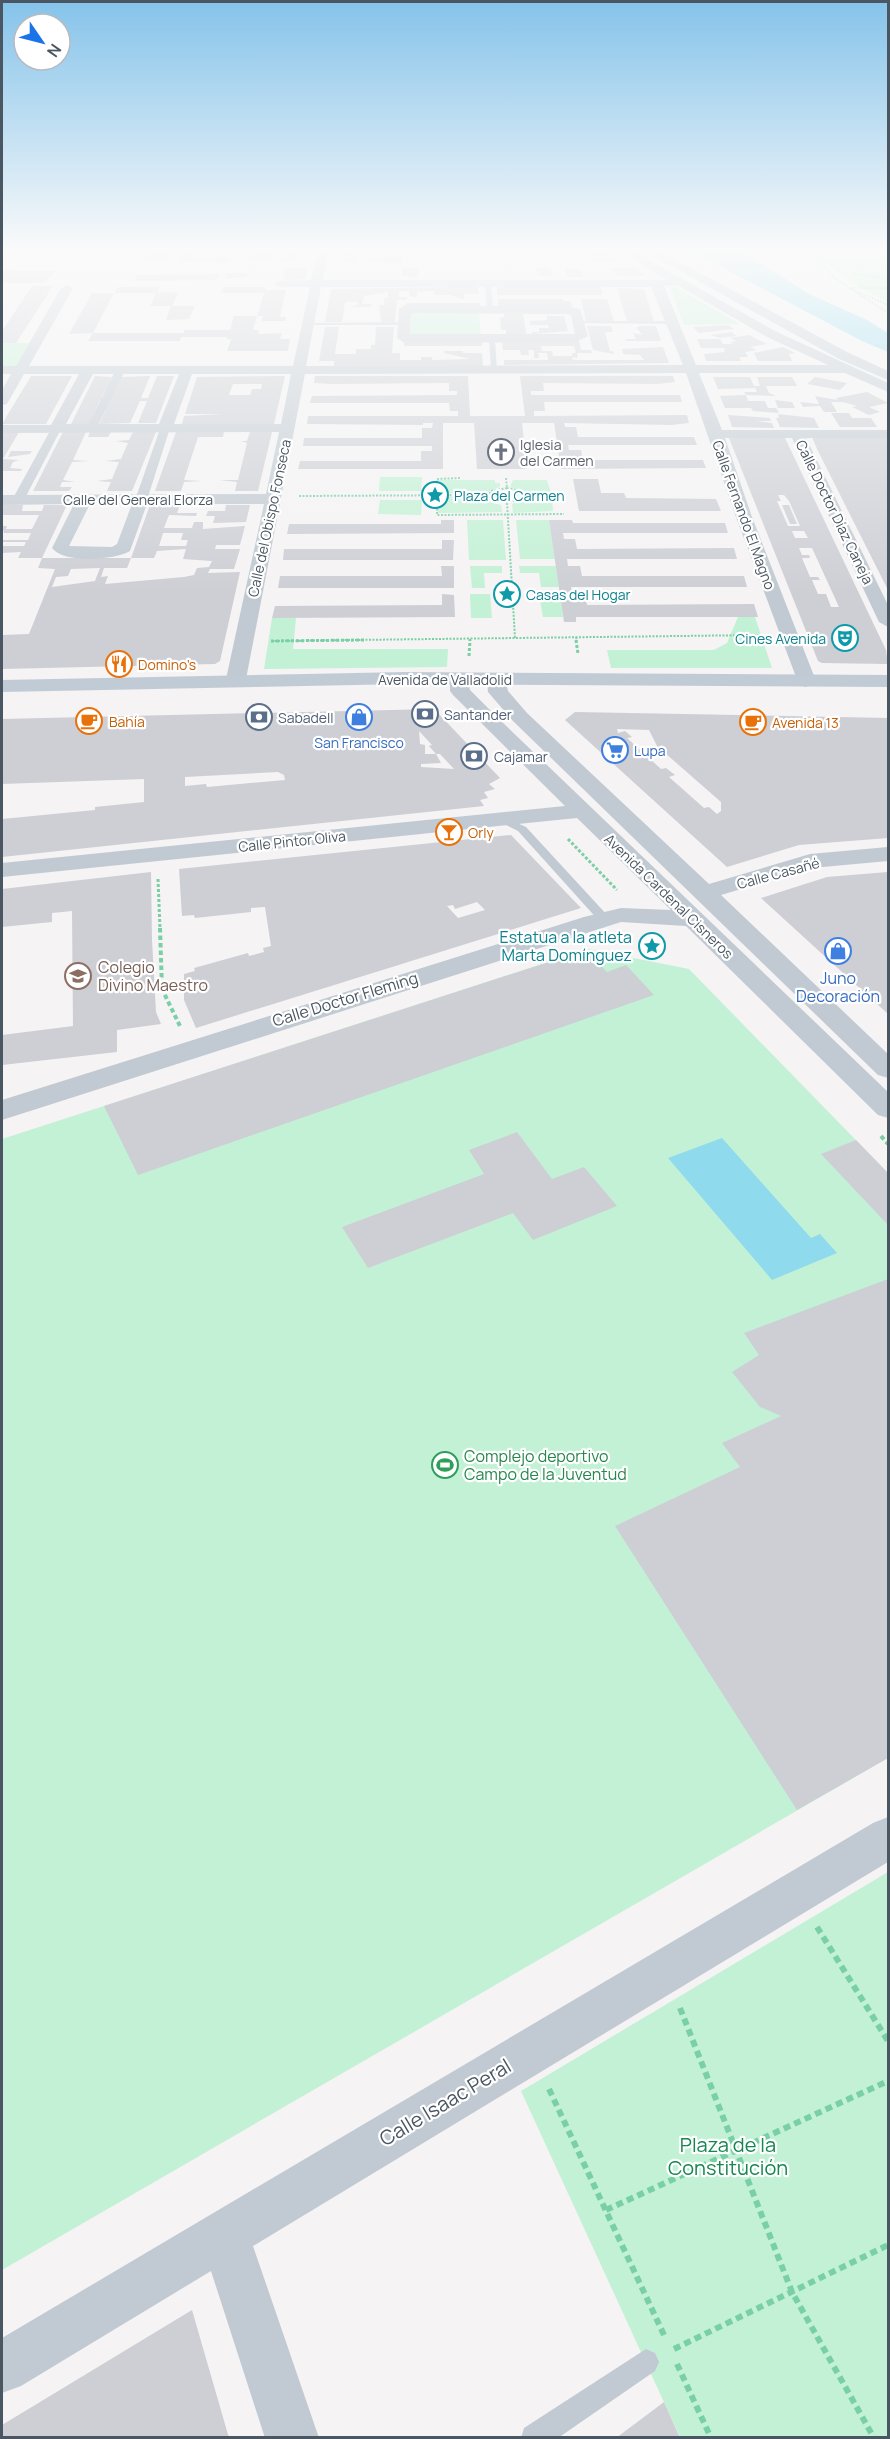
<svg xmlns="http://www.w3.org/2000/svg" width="890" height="2439" font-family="Manrope,sans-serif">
	<rect width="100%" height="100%" fill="#f5f3f3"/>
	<path fill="#c3f1d5" d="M817,251H888V302L860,288L819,259Z
		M670,287H675L740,324L684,325Z
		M411,312L479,313L481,336H410Z
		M2,343H35L20,370H2Z
		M380,477H422L421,491H379Z
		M438,480H495V483H500V487L483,494L438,493Z
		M513,480H547L551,493L528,494L510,487Z
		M438,497H483L489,502L501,505L502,512L438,513Z
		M529,497H552L553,511L513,513L512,504Z
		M380,500H422L421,515L378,514Z
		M467,520H503L506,560H469Z
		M516,520H549L555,559H520Z
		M470,566H502V573H484L485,588H472Z
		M519,566H556L559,587H541L539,573H520Z
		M470,594H490L492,618H471Z
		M539,594H560L563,617H543Z
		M738,617H755L772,668H611L607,650H714L727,643Z
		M272,618H296L293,649H448L447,667L264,669Z
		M588,949L689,969L888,1173V1758L2,2270V1139Z
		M888,1872V2437H680L521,2091Z"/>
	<path fill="#90daee" d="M691,251H741L809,294L867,320L888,333V352L862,341Z
		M722,1138L811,1238L820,1234L837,1253L772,1280L668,1158Z"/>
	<path fill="#cdcfd5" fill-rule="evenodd" d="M148,251H170L174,253L169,259L143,258Z
		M266,252H279L273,260H245L253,253Z
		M344,252L358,253L357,262H343Z
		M186,253L228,254L227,258H233L229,263L179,261Z
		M286,253H294L299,255L295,261H279Z
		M589,253H610L611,258H616L617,262H592Z
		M387,254H402V263L369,262V256Z
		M285,268H307L306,279L283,280Z
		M402,268H418V278L402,276Z
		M536,268H550L553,275L552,277L538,275Z
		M611,268H636L645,276H619Z
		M565,269H581L583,277H567Z
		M2,270L55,271L46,282L33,283H2Z
		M226,273H248L247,277L225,279Z
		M219,274L217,280L134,281L137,275Z
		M32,286H53L16,343H2V331Z
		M118,287H160L157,293H114Z
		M223,287H266L265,290H286L280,317H286L285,321H262L263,316H257L264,293H221Z
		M451,287H478L479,294H464V299H461L451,295H434V291L417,292V297H410L409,291H399V297H407V300H397L395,322H381L379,305H384V298H388V292L383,293L364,296L362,304H372L371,307H350L358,305L357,302H345L342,322H325L331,289Z
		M497,287H601L603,295H497Z
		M623,288L644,289L654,321H627L617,289Z
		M167,292L178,293L172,306H195L189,319L166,320L171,306H150L156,293Z
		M92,293H114L93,333L69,334Z
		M498,299H563V301H570L572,307H498Z
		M581,299H607L614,321H586Z
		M407,303H480V307H406Z
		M504,313L523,314L526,334H506V330H501L500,318L504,317Z
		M234,316H257L253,330H259L258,334L282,333L280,339H290L288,351H227L231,339H227V337H181L180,341H88L93,333H183L185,330H230Z
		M547,316H564L568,331L532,334V332H539V328H549L548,325H530V321L547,320Z
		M728,325L734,329L699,333L693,327Z
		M587,326H611L613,332H605L610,351H613L614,354L593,350Z
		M640,326H656L661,341H626L625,339H636L633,333L643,335L636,328Z
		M325,327H339L335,354H356V349H371V345H375L376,327H394L392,353H400V360H421V357H432V360L470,359L444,353V351H463V353H482L483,366H334V361H319Z
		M731,332L737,336L720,338L710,335Z
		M749,335L767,344L750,347L757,350L745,352L748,357H739L741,361H706L704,354L725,352L724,348H701L697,339H720L723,344H732L731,342L736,341L730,338Z
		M404,341H482V346H404Z
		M502,341H579L581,350H591L592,353H576L574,346H541L542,351H552L553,356H572V353H577L578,358L572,357L573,360H644L640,355L623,354L622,349L663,347L669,363L504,365V360H548L547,353H538L539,358H534V350H528L529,355H521L520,350H503Z
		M783,347L795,353L789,354L792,361H758L754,353Z
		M31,376H72L46,424H2Z
		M95,376L112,377L109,383H112L108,385L101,398H104L103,400H100L89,424H71Z
		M150,376L141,398H148L157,376H174L156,423H138L147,401H140L130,423L99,424L121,377Z
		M285,376L274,424H182L184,416L224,414H185L197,377ZM233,384H262L261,389H252L250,395H229Z
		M315,376H468L470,416H525L520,376H673L675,382L657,384L543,383L544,391H531V395H680L682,402H544L545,411H534V416L687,415L689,423L671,425L564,423L565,427H576L578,437H694L697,445H568L569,450H581L583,460H703L706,468L561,469L554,423H522L527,469H477L474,423H443V469H298L300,461H421V451H432V446H303L304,438H422V428H432L433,423H423V425L307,424L308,416H458V411H450L449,403H310L312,396L457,395V391H449V383L332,384L314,383Z
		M713,377H750L754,386H760L757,377H792L797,386H766L769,393L776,396L746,395L744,392H757L755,388L718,389Z
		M815,377L847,383L840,390L807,384Z
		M867,392L888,403L869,407L880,412L869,415L852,407L857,406L843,402H831L837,412H824L820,406L803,407L800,402L819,404L815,396L838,400L836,398Z
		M746,395L748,401H765L768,408H776L779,413L753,411L751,408H725L720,396Z
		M775,400L792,402L795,408H778Z
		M831,413H849L852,418H871L877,427H840Z
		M778,414L814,418L819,428L780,427L776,418H779Z
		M728,415L770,418L771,421H757L772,423L774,428L732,427Z
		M2,432H19L3,459L19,460L13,462L10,468L22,469L21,471H2Z
		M63,432H86L73,460L89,461L72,462L63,480L75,482H62L60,487H72L69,491H33Z
		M90,432H111L108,437H88Z
		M133,432H156L132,491H107L111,482L97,481L112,479L119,462L105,461L121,459L128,443L115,441L129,440Z
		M176,432H224L223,437H198L184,480L202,481L184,482L181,491H155Z
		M250,432H272L258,491H235L237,482L219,480H238L247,443L241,441H247Z
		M812,437L888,438V590L817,449Z
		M729,438H785L886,650L888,664L822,663L818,661ZM778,495H784L789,501L800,526H788L777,501H781ZM792,531H804L808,538H795ZM799,548H812L839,607H831L826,594H818L812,580H820L818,577H810L802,558H810L809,555H802Z
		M11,451H32L30,454L8,457Z
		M573,479H598L601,493H624L626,498L716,499L721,511H579Z
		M2,505H23L22,511H42L44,505H67L42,558H18L21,552L2,553V546H24L26,542H2V540H28L31,533H4L2,526H7L6,529H32L39,515H2Z
		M150,505H180L177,513H197L196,516L169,515L164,528H192L194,522H203V529L245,526L240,545H216L215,549H240L234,569H210L208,573L240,572L220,661L215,664L2,669V635L29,634L55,569L38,568L42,558H131L127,568H104L101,577L108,576L105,584L184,577L194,575L197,568L209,567L212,561L183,559L186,549L157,551L154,558H131ZM163,533H183L181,540H188L186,546H159ZM100,568L95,581L52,587L56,577L68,576L71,569Z
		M226,505H250L246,522L213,523L215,516H206L208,511H225Z
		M782,505H789L797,524H790Z
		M441,520H454V533L287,534L289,524H441Z
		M549,520H572L573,523H725L728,533H563L564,539H575L577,549L734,548L737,559H567L568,566H580L582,576H744L747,587H571L572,594H585L587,605L754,604L758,617H576V622H564Z
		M442,540H454L453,560H283L284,549H442Z
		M441,566H454V588H278L280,576H442Z
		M442,594L454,595L455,617L272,618L275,606L442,605Z
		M434,709L500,778L489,784L495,789L484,792L488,798L480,800L484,806L2,857V819L95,810V807L144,802V779L2,784V719ZM419,731L432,745L429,746L436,754H425V745L420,744ZM436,754H440L454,769L421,767V764L441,763ZM278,772L284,775L285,780L207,787L206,784L185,786V777Z
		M575,712L888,718V838L799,845L727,867L565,720ZM617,729L649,730L657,746L721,802V811L717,814L709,807L704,808L669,777L675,775L666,768L661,769L627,738L632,737L625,731L618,733Z
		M511,835L581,908L196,1028L184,1000V974L195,971L194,968L248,953L249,956L264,952L263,948L271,946L265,907L251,908V912L195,918L194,915L182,916L179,869ZM477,902L485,910L458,918L447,906L453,905L455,909Z
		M151,872L152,940L156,1012L161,1024L117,1030V1052L2,1065V1035L73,1026L72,911L52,913V922L2,927V889Z
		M888,872V1014L761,898L827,877Z
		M586,950L607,972L626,965L654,995L138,1175L104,1106Z
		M517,1132L552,1179L584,1167L617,1206L533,1240L513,1213L368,1268L342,1227L484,1174L469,1150Z
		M856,1140L888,1173V1225L821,1154Z
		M888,1279V1758L797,1810L615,1526L740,1467L722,1443L781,1416L760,1407L732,1372L759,1355L744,1333Z
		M192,2310L229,2438H2V2425Z
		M664,2402L680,2438H616Z"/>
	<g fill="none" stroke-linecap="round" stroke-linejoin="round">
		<path stroke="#7ad0a6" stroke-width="1.5" stroke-dasharray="1.5 1.5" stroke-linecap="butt" d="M810,251L833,277L888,313
			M888,253L853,273L888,279
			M852,288H888
			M858,292L888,305"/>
		<path stroke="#7ad0a6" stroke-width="2" stroke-dasharray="2 1.5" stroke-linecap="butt" d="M460,478L437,479V515L564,514
			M506,478L507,488
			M507,488L521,491L524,498L507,503L488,497L491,491Z
			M525,495H561
			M299,496L487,495
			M507,503L515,638
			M576,637L577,641
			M271,641L761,635
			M470,641V638"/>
		<path stroke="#7ad0a6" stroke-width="3" stroke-dasharray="3 2" stroke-linecap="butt" d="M576,640L578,654
			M271,641L364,640
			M469,656L470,640
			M568,839L617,890
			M158,879L160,929"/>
		<path stroke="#7ad0a6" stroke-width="4" stroke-dasharray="4.5 3" stroke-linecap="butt" d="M160,928L162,989L180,1026
			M881,1136L888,1144"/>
		<path stroke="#7ad0a6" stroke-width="6" stroke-dasharray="7 4.5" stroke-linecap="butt" d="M817,1927L888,2041
			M680,2008L792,2292L874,2438
			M549,2089L664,2335
			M606,2210L888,2081
			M674,2349L888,2245
			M677,2364L711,2438"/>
		<path fill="#c1cad2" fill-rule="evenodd" d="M488,282L491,284L493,310L490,312L487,310L485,284Z
			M673,321L675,324L577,323L580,321Z
			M404,322L406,325H305L308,323Z
			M492,337L495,339L497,370L494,372L491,370L489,339Z
			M502,816L526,827L608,916V922H600L518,831L498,821V817Z
			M646,2349L655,2353L659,2362L655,2371L558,2438H521L524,2428Z"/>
		<path fill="#c1cad2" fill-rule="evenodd" d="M121,366L126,369L96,429L87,431L86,429L116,369Z
			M56,426L61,429L24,500L14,503L12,500L51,429Z
			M161,426L170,428L147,500L137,503L135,500Z"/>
		<path fill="#c1cad2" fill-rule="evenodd" d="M318,251H328L323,280H667L620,251H633L775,331L888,383V392L845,373H699L722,430H888V438H806L888,605V627L879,622L792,438H725L752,517L816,681L806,687L799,685L736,517L686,373L305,374L246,679L236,685L229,683L226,679L264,504H147L130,551C115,560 64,564 52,548L74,504L2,505V495L266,494L279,432L2,433V425H51L79,374H24L7,404L2,405V390L11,374H2V366H16L61,288L67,285L73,288L29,366H293L310,287H280L274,284L280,281L311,280ZM677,285L767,337L828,365H696L664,286ZM321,287H651L683,365L306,366ZM93,374H179L159,424H66ZM192,374H291L281,424H174ZM90,504H132L117,544L112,547L69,546Z
			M405,305L565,306L580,309L588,336L574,343L403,342L397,338L399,309ZM411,313L565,314L571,315L575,334H410Z
			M460,673L467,675L470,690L500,720L888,1092V1118L878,1115L686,926L621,922L2,1120V1100L584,917L621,908L671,910L577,818L2,877V863L565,806L453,695L450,691V679Z
			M497,673L504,675L508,691L527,713L709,884L810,854L888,847V861L812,868L721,895L888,1054V1078L878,1075L513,721L488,692L487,679Z
			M888,1817V1862L253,2246L319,2438H265L211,2271L21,2386L2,2393V2338L873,1823Z"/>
		<path fill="#c1cad2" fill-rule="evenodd" d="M644,251H659L849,353L888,371V380L839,359Z"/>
		<path fill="#c1cbd6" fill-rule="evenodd" d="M405,672L888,675V687L405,684L2,692V680Z"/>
	</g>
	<linearGradient id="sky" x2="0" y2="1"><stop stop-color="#85c3ea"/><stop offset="0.42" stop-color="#fafafa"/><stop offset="1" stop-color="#fafafa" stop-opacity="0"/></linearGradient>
	<rect width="890" height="593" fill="url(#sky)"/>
	<defs>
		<symbol id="church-ring" viewBox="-11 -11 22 22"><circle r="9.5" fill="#fff" stroke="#6b7280" stroke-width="1.5"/><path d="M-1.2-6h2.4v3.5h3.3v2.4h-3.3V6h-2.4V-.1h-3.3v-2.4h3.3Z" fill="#6b7280"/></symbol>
		<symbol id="sight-ring" viewBox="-11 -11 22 22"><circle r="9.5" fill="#fff" stroke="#0f9aa8" stroke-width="1.5"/><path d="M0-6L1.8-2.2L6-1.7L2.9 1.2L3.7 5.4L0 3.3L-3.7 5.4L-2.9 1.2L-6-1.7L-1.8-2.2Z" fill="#0f9aa8"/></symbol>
		<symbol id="theatre-ring" viewBox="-11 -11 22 22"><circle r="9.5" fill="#fff" stroke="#0f9aa8" stroke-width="1.5"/><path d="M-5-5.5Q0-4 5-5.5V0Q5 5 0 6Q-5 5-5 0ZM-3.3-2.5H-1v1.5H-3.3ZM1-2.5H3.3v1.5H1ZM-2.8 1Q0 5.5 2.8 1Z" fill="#0f9aa8"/></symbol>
		<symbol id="restaurant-ring" viewBox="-11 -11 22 22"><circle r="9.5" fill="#fff" stroke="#e8710a" stroke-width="1.5"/><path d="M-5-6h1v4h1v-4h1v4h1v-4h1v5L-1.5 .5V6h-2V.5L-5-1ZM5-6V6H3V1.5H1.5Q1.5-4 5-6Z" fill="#e8710a"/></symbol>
		<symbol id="bank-ring" viewBox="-11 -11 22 22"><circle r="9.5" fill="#fff" stroke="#5c6f8a" stroke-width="1.5"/><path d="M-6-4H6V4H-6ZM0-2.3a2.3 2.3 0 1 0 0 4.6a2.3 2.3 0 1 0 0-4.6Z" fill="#5c6f8a"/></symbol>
		<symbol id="shop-ring" viewBox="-11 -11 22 22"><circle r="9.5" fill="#fff" stroke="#3f7fe0" stroke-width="1.5"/><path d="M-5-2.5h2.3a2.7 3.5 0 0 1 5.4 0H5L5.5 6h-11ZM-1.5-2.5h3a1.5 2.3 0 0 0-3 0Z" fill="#3f7fe0"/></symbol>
		<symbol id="cafe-ring" viewBox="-11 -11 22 22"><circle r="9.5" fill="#fff" stroke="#e8710a" stroke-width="1.5"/><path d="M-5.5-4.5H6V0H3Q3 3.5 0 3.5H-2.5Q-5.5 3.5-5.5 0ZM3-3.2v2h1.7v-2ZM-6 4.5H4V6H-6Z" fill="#e8710a"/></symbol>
		<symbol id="supermarket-ring" viewBox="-11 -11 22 22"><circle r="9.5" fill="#fff" stroke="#3f7fe0" stroke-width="1.5"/><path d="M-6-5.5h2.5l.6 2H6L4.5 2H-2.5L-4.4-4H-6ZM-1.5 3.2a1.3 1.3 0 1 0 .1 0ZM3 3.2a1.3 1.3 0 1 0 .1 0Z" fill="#3f7fe0"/></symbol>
		<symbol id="bar-ring" viewBox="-11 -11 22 22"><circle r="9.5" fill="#fff" stroke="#e8710a" stroke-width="1.5"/><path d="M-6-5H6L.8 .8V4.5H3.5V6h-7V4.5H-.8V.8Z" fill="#e8710a"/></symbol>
		<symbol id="school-ring" viewBox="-11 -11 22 22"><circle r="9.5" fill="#fff" stroke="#8d6e63" stroke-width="1.5"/><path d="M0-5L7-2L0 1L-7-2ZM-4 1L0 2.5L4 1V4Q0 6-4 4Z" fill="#8d6e63"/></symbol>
		<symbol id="stadium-ring" viewBox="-11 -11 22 22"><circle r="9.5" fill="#fff" stroke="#2e9e5b" stroke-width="1.5"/><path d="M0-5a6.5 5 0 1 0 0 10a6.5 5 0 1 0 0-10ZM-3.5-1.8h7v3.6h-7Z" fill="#2e9e5b"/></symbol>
	</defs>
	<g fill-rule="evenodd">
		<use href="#church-ring" x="486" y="437" width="30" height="30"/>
		<use href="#sight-ring" x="420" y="480" width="30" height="30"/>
		<use href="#sight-ring" x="492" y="579" width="30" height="30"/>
		<use href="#theatre-ring" x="830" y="623" width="30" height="30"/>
		<use href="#restaurant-ring" x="104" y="649" width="30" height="30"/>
		<use href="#bank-ring" x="410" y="699" width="30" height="30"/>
		<use href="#bank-ring" x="244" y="702" width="30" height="30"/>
		<use href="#shop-ring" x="344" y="702" width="30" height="30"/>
		<use href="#cafe-ring" x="74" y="706" width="30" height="30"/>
		<use href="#cafe-ring" x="738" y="707" width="30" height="30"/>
		<use href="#supermarket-ring" x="600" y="735" width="30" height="30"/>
		<use href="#bank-ring" x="459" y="741" width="30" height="30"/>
		<use href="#bar-ring" x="434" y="817" width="30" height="30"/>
		<use href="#sight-ring" x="637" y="931" width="30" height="30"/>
		<use href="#shop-ring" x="823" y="936" width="30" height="30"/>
		<use href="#school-ring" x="63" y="961" width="30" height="30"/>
		<use href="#stadium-ring" x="430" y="1450" width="30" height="30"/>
	</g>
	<g text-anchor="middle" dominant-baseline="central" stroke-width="4.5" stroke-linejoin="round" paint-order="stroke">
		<g font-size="14" fill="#5b616d" stroke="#fff" text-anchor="start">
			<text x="520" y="444">Iglesia<tspan x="520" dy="16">del Carmen</tspan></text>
		</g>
		<g font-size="14" fill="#0d838f" stroke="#fff" text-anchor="start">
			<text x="454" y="495">Plaza del Carmen</text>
			<text x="526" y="594">Casas del Hogar</text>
			<text x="826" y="638" text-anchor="end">Cines Avenida</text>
		</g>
		<g font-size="14" fill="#4a5661" stroke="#fff">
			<text x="138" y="499">Calle del General Elorza</text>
			<text transform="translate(835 512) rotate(64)">Calle Doctor Díaz Caneja</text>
			<text transform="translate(744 515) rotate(70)">Calle Fernando El Magno</text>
			<text transform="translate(269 518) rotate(-78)">Calle del Obispo Fonseca</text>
			<text x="445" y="679">Avenida de Valladolid</text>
			<text transform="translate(292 841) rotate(-6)">Calle Pintor Oliva</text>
			<text transform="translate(778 873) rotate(-15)">Calle Casañé</text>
			<text transform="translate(669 896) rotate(44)">Avenida Cardenal Cisneros</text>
		</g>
		<g font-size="14" fill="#c56008" stroke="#fff" text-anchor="start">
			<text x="138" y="664">Domino's</text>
			<text x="109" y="721">Bahía</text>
			<text x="772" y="722">Avenida 13</text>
			<text x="468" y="832">Orly</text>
		</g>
		<g font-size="14" fill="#4e5e75" stroke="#fff" text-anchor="start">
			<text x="444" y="714">Santander</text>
			<text x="278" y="717">Sabadell</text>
			<text x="494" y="756">Cajamar</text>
		</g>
		<g font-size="14" fill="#366cbe" stroke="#fff">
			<text x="359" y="742">San Francisco</text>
			<text x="634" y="750" text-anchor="start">Lupa</text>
		</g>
		<g font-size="16" fill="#0d838f" stroke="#fff" text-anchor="end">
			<text x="632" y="937">Estatua a la atleta<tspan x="632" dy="18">Marta Domínguez</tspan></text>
		</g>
		<g font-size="16" fill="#785e54" stroke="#fff" text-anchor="start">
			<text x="98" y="967">Colegio<tspan x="98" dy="18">Divino Maestro</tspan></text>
		</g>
		<g font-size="16" fill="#366cbe" stroke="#fff">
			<text x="838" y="978">Juno<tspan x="838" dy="18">Decoración</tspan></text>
		</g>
		<g font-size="16" fill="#4a5661" stroke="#fff">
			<text transform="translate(345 999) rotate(-17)">Calle Doctor Fleming</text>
		</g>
		<g font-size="16" fill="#27864d" stroke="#fff" text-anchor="start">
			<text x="464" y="1456">Complejo deportivo<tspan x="464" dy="18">Campo de la Juventud</tspan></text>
		</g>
		<g font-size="20" fill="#4a5661" stroke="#fff">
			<text transform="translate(445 2102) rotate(-31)">Calle Isaac Peral</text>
		</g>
		<g font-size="20" fill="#17864f" stroke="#fff">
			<text x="728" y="2144">Plaza de la<tspan x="728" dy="23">Constitución</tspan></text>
		</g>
	</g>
	<rect width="890" height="2439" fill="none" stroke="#4a5661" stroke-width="6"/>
	<g transform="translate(42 42) rotate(125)"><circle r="28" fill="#ffffff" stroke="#b7bbc0" stroke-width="1.5"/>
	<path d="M0-4.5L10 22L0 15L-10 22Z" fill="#1a73e8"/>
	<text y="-9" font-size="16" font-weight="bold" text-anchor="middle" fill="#4a5661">N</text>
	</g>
</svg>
